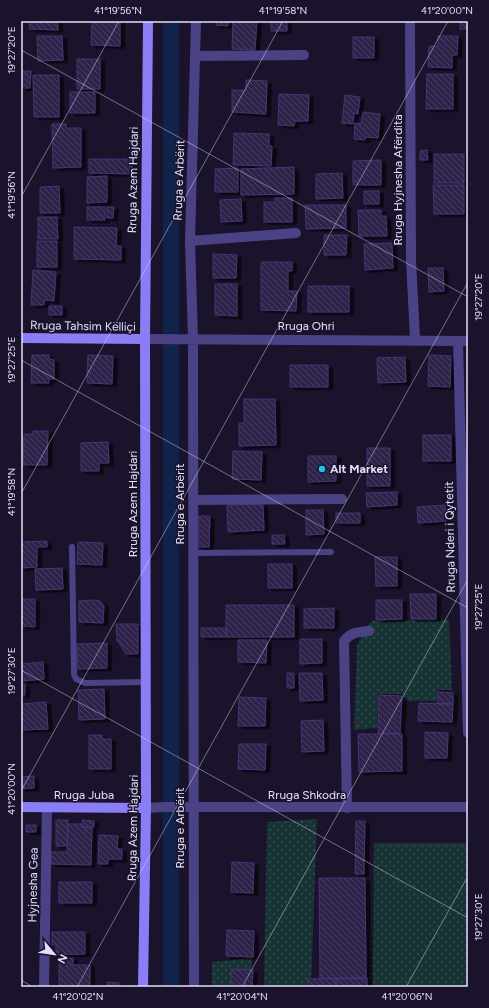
<svg xmlns="http://www.w3.org/2000/svg" width="489" height="1008" font-family="Figtree,sans-serif">
	<defs>
		<pattern id="grass-dots" width="8" height="8" patternUnits="userSpaceOnUse"><rect width="8" height="8" fill="#173334"/><path d="M2 2h.1M6 6h.1" fill="none" stroke="#395052" stroke-width="1.8" stroke-linecap="round"/></pattern>
		<pattern id="building-back-hatch" width="6" height="6" patternUnits="userSpaceOnUse"><rect width="6" height="6" fill="#2d214a"/><path d="M-1 5l2 2M0 0l6 6M5-1l2 2" fill="none" stroke="#4b4165"/></pattern>
		<filter id="shadow"><feDropShadow dx="4.5" dy="2.5" stdDeviation="0" flood-color="#0009"/></filter>
	</defs>
	<rect width="100%" height="100%" fill="#1a132b"/>
	<path fill="url(#grass-dots)" d="M449,620L452,690H438L437,701H403V694H378L377,728L354,730L357,646L365,629L372,621Z
		M317,819L311,987H264L267,822Z
		M374,843H468V987H373Z
		M252,958L251,987H212V962Z"/>
	<g fill="none" stroke-linecap="round" stroke-linejoin="round">
		<path stroke="#11224b" stroke-width="16" d="M171,987V21"/>
	</g>
	<path fill="url(#building-back-hatch)" stroke="#473475" filter="url(#shadow)" d="M30,21H58V30L29,29Z
		M92,21H120V46L91,45Z
		M217,21H228V26L216,25Z
		M233,21H257L255,50L232,49Z
		M271,21H287V31H271Z
		M460,21H468V29H460Z
		M37,36H62L63,60L38,61Z
		M438,36H458L457,55H452V68L428,67L429,46H438Z
		M353,37H374V58H353Z
		M77,59H100V89H77Z
		M21,71H31L30,88H21Z
		M427,74H453V109H426Z
		M33,75H59V117H34Z
		M246,80L267,81L266,114L232,112V90H246Z
		M70,92H95V113H70Z
		M279,94L309,95L308,121H295L294,126L278,125Z
		M345,95L360,97L358,114L354,113L353,124L342,123Z
		M363,112L380,114L378,138L366,137L365,140L354,139L355,123L361,124Z
		M52,124H66V128H81V167L53,168Z
		M234,133L269,134V146H272L271,166L233,165Z
		M427,150L428,160H420V151Z
		M434,154H464V183H434Z
		M89,159H132V174L89,173Z
		M381,160V185H353V161Z
		M294,167V194L241,195V169Z
		M238,168V192H215V169Z
		M342,173L343,198L316,199V174Z
		M107,176V202L87,203V177Z
		M433,185H464V214H434Z
		M59,186L60,213H40V187Z
		M364,191H379V204H364Z
		M275,198H292V222H264V202H275Z
		M241,199L242,221L221,222L220,200Z
		M305,205H346V228L306,229Z
		M87,207H105V220H87Z
		M107,207H114L113,218H107Z
		M358,210H381V216H386L387,236H359Z
		M38,217H57L58,239H38Z
		M74,227L117,228L116,246H121V260L74,259Z
		M324,235H347L346,255H324Z
		M37,241H57V267H37Z
		M392,243L393,268L365,270L364,244Z
		M213,254L237,255L236,278H213Z
		M261,262H292V271H288V291H297L296,311L261,310Z
		M428,268H443L444,291L429,292Z
		M33,270L56,272L54,301L45,300L44,305H31Z
		M215,284H237V316L215,315Z
		M308,286H349V312H308Z
		M49,306H62V315H49Z
		M32,355H49V359L54,360V379H48L49,383H31Z
		M88,355L113,356L112,384L87,383Z
		M429,355L451,356L450,387L428,386Z
		M405,357L406,382L378,383L377,358Z
		M290,365H328V387H290Z
		M244,399H275L276,445L239,446V423H244Z
		M33,431H48L47,465H23L24,434H33Z
		M423,435H451V461H423Z
		M108,442L109,463H99V471H81V443Z
		M367,448H390V486H367Z
		M233,451L262,452L261,480L232,479Z
		M308,456H336V481L308,482Z
		M397,492V505L367,507L366,493Z
		M263,504L264,530L228,532L227,505Z
		M445,505L446,521L418,523L417,507Z
		M306,510H323L324,534L306,535Z
		M336,513H360V523H336Z
		M199,516H210L209,547H199Z
		M272,535H284L285,544H272Z
		M47,541V547H37V567L21,568V542Z
		M78,542L103,543L102,565L77,564Z
		M375,557H397V586H376Z
		M268,564H292V588H268Z
		M62,568L63,589L36,590L35,569Z
		M410,594H436V619H411Z
		M21,599H35V627L21,626Z
		M94,600L100,601L104,605L103,623L79,622V601Z
		M376,600H402V619L376,620Z
		M226,605H294V637H226Z
		M334,608V628H304V609Z
		M116,624H138V654H126L117,640Z
		M201,628H226V637H201Z
		M300,639H322V663L300,664Z
		M238,640H267L266,663L238,662Z
		M107,643V668L78,669L77,644Z
		M43,662L44,679L22,681L21,664Z
		M287,673H294V688H287Z
		M299,673H322L323,700L300,701Z
		M21,684H25V695H21Z
		M104,689L105,719L79,720L78,690Z
		M438,692L453,693V704H438Z
		M379,695L402,696L400,734L378,733Z
		M239,697L266,698L265,726H238Z
		M46,702L48,729L21,730V704Z
		M419,703L453,704L452,722L418,721Z
		M323,720L324,751L302,752L301,721Z
		M425,732L448,733L447,758H425Z
		M358,734H402V771L359,772Z
		M89,735H102V739H111V769H89Z
		M239,744H266L265,770L238,769Z
		M34,776V788L21,789V777Z
		M56,820H68L67,846H56Z
		M82,820L94,821V827H82Z
		M356,821H365L364,874H355Z
		M68,824H82V827H92L91,865L51,864V852H67Z
		M26,825H36V832H26Z
		M99,835L118,836L117,849H122V859H108V864H98Z
		M232,862L254,863L253,893L231,892Z
		M319,878H365L366,978L320,979Z
		M59,882H92V903H59Z
		M227,930L254,931L253,957L226,956Z
		M52,932H85V954L56,955V945H52Z
		M59,958H73V965H90V987H59Z
		M231,969L253,970L252,987H231Z
		M336,978H367V987H336Z
		M336,978V987H308V979Z
		M107,982L119,983V987H107Z"/>
	<g fill="none" stroke-linecap="round" stroke-linejoin="round">
		<path stroke="#4b4286" stroke-width="6" d="M72,547L74,674L76,679L85,683L146,682
			M193,553L331,552"/>
		<path stroke="#4b4286" stroke-width="10" d="M410,21L411,260L415,339
			M196,56L304,55
			M190,241L296,233
			M145,339L468,341
			M458,341L468,733
			M193,500L342,499
			M146,808L165,807H468
			M347,808L344,641C351,632 358,632 369,631
			M44,987L47,807
			M194,987L193,339L190,241L196,21"/>
		<path stroke="#8b7df6" stroke-width="10" d="M21,338L145,339
			M21,807L146,808
			M143,987L146,808L145,339L148,21"/>
	</g>
	<path fill="none" stroke="#e5dffd" stroke-width="1" stroke-opacity="0.45" d="M21,50L468,297M21,197L119,21M21,360L468,608M21,494L283,21M21,670L468,918M21,791L448,21M21,980L33,987M77,987L468,282M242,987L468,579M406,987L468,876"/>
	<circle fill="#19c6ef" stroke="#1a132b" stroke-width="1.5" cx="322" cy="469" r="4"/>
	<g text-anchor="middle" dominant-baseline="central" stroke-width="3" stroke-linejoin="round" paint-order="stroke">
		<g font-size="12" fill="#e5dffd" stroke="#1a132b">
			<text transform="translate(133 180) rotate(-89)">Rruga Azem Hajdari</text>
			<text transform="translate(179 180) rotate(-88)">Rruga e Arbërit</text>
			<text transform="translate(398 180) rotate(-90)">Rruga Hyjnesha Afërdita</text>
			<text transform="translate(83 326) rotate(1)">Rruga Tahsim Këlliçi</text>
			<text x="306" y="326">Rruga Ohri</text>
			<text transform="translate(133 504) rotate(-90)">Rruga Azem Hajdari</text>
			<text transform="translate(180 504) rotate(-90)">Rruga e Arbërit</text>
			<text transform="translate(450 537) rotate(-91)">Rruga Nderi i Qytetit</text>
			<text x="84" y="795">Rruga Juba</text>
			<text x="307" y="795">Rruga Shkodra</text>
			<text transform="translate(133 828) rotate(-89)">Rruga Azem Hajdari</text>
			<text transform="translate(180 828) rotate(-90)">Rruga e Arbërit</text>
			<text transform="translate(33 885) rotate(-89)">Hyjnesha Gea</text>
		</g>
		<g font-size="12" font-weight="bold" fill="#e5dffd" stroke="#1a132b" text-anchor="start">
			<text x="330" y="469">Alt Market</text>
		</g>
	</g>
	<rect width="489" height="1008" fill="none" stroke="#1a132b" stroke-width="44"/>
	<g transform="translate(54 954) rotate(119)" stroke="#1a132b" stroke-width="3" paint-order="stroke">
	<path d="M0-3L7 15L0 10L-7 15Z" fill="#e5dffd"/>
	<text y="-6" font-size="11" font-weight="bold" text-anchor="middle" fill="#e5dffd">N</text>
	</g>
	<rect x="22" y="22" width="445" height="964" fill="none" stroke="#e5dffd" stroke-width="1.5"/>
	<g font-size="10" text-anchor="middle" fill="#e5dffd">
		<text x="118" y="14">41°19'56"N</text>
		<text x="283" y="14">41°19'58"N</text>
		<text x="447" y="14">41°20'00"N</text>
		<text transform="translate(11 50) rotate(-90)" y="4">19°27'20"E</text>
		<text transform="translate(11 195) rotate(-90)" y="4">41°19'56"N</text>
		<text transform="translate(478 297) rotate(-90)" y="4">19°27'20"E</text>
		<text transform="translate(11 360) rotate(-90)" y="4">19°27'25"E</text>
		<text transform="translate(11 492) rotate(-90)" y="4">41°19'58"N</text>
		<text transform="translate(478 607) rotate(-90)" y="4">19°27'25"E</text>
		<text transform="translate(11 671) rotate(-90)" y="4">19°27'30"E</text>
		<text transform="translate(11 789) rotate(-90)" y="4">41°20'00"N</text>
		<text transform="translate(478 917) rotate(-90)" y="4">19°27'30"E</text>
		<text x="78" y="1000">41°20'02"N</text>
		<text x="242" y="1000">41°20'04"N</text>
		<text x="407" y="1000">41°20'06"N</text>
	</g>
</svg>
